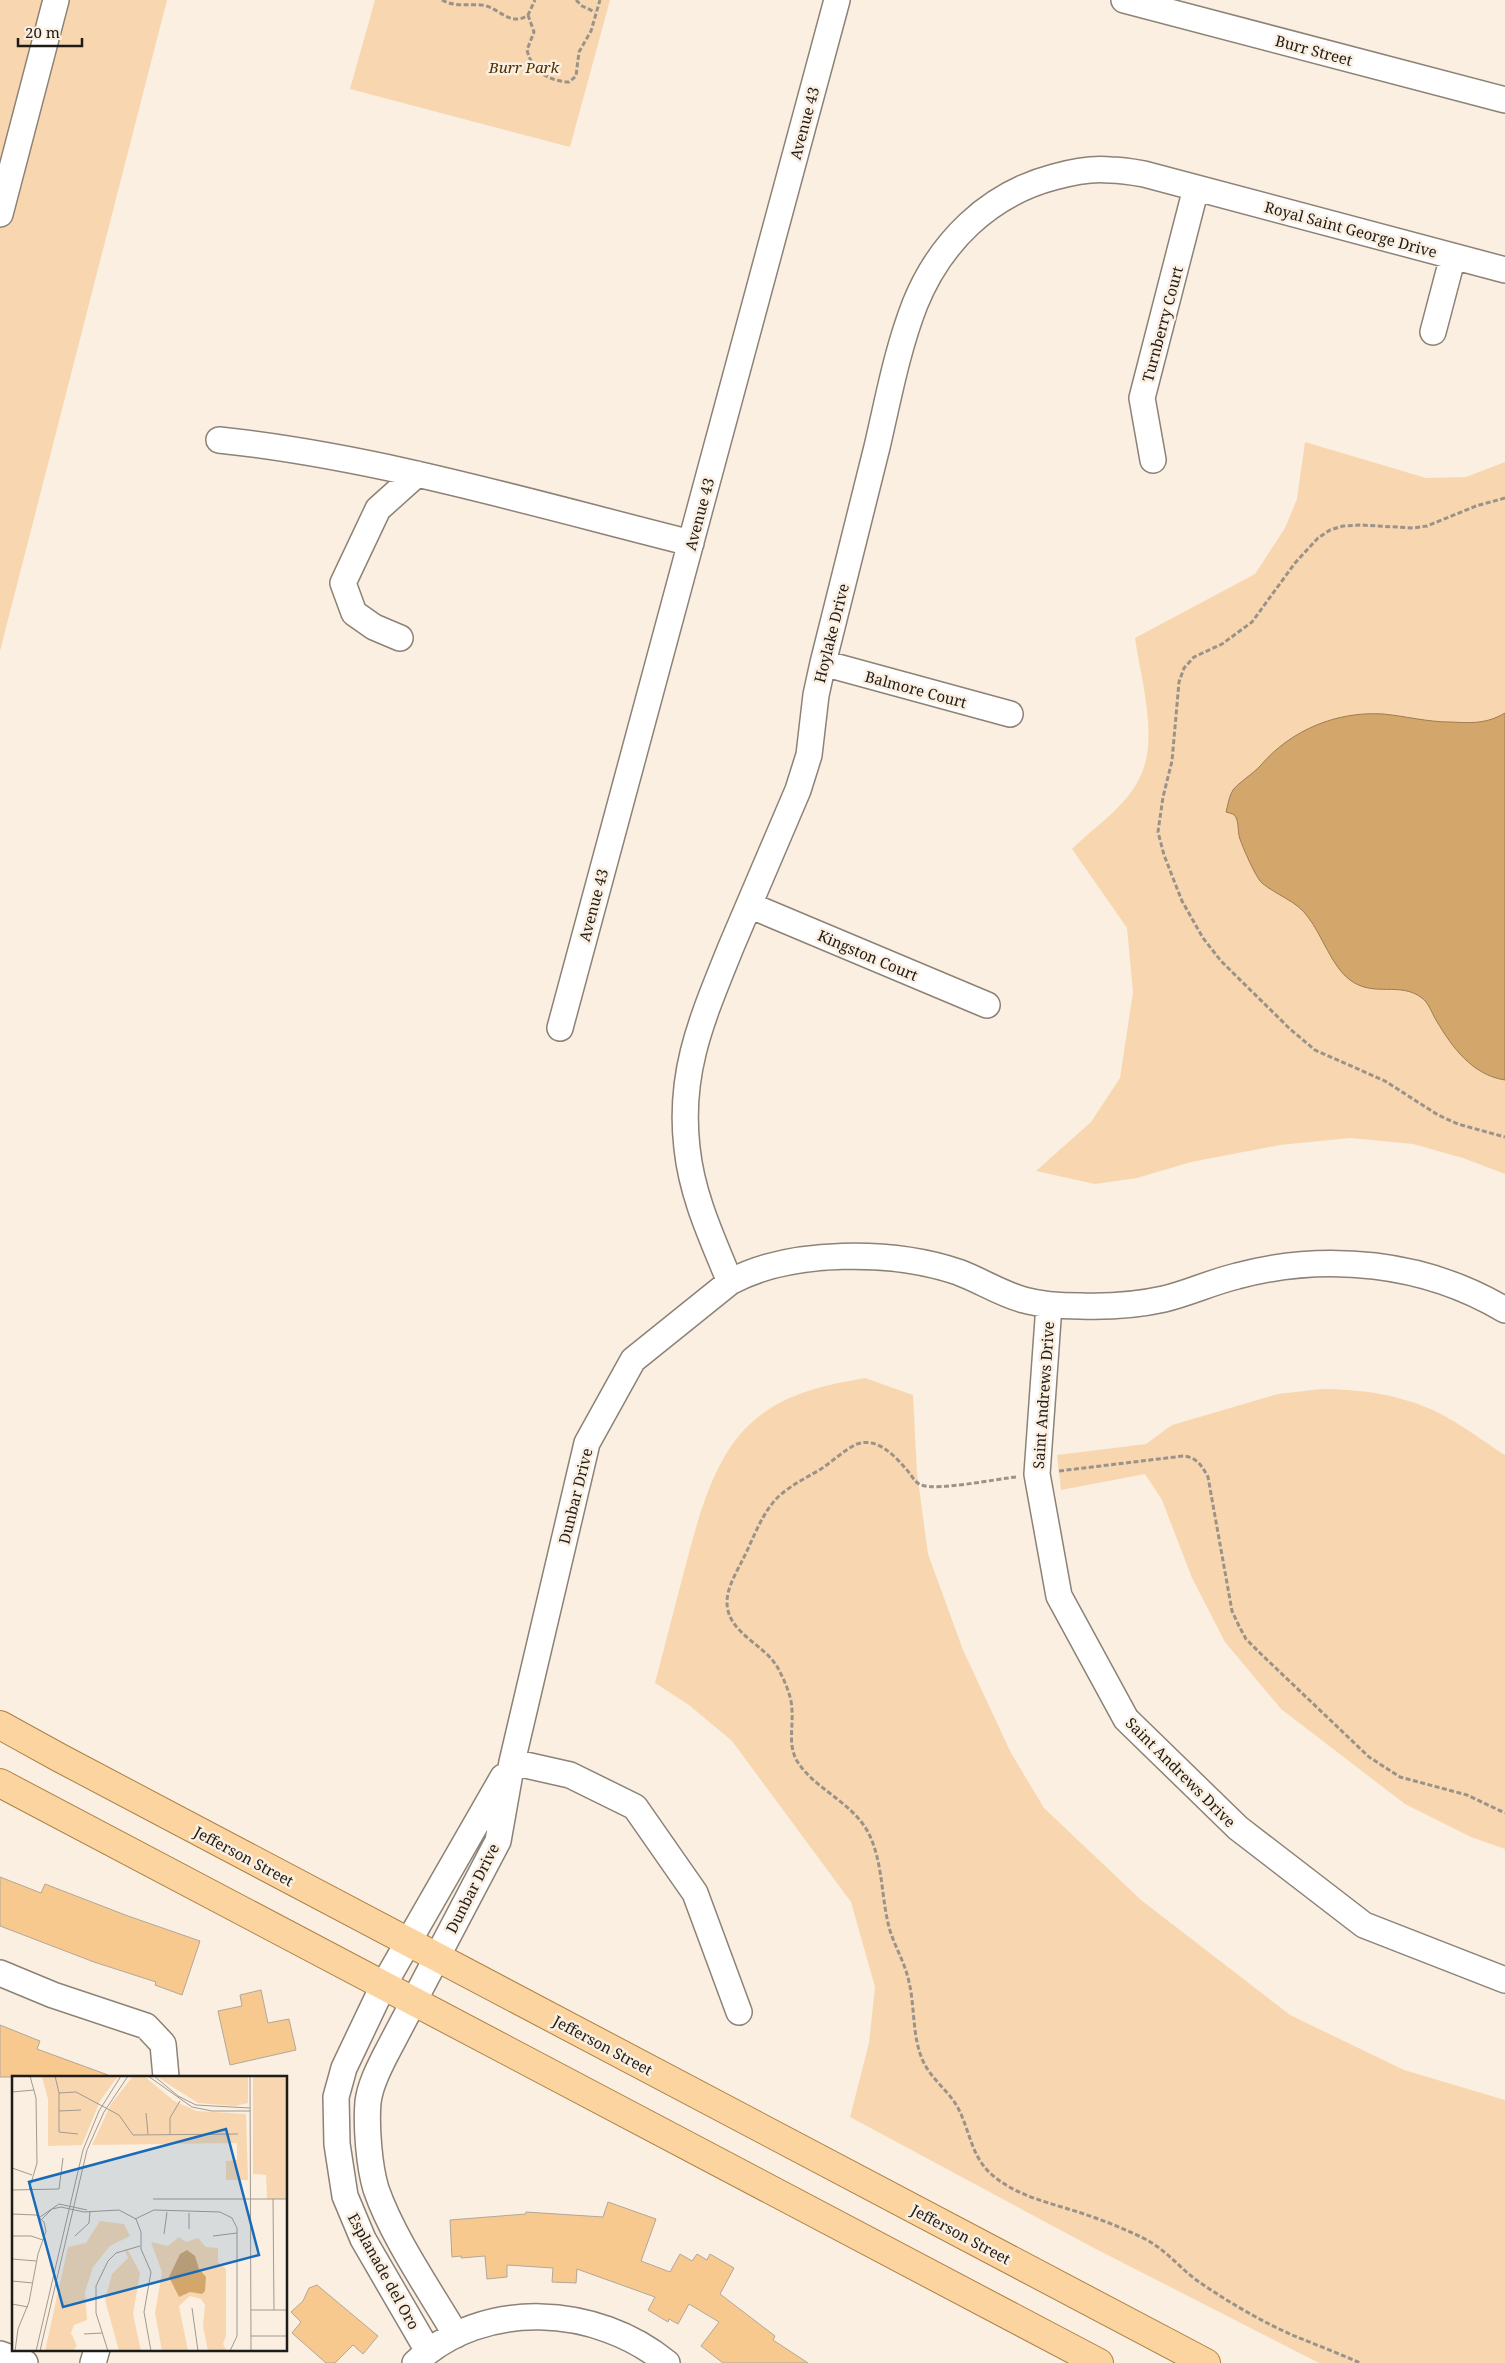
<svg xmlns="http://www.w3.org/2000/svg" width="1505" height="2363" font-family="'Noto Serif',serif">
	<rect width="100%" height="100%" fill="#faefe1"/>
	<path fill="#f8d7b0" d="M0,0H167L0,651Z
		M375,0H610L570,147L350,89Z
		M1305,442L1426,478L1466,477L1505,462V1174L1463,1158L1413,1144L1350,1138L1280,1145L1191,1162L1137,1178L1095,1184L1036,1171L1091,1122L1120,1078L1133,992L1127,928L1072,849C1094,827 1127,806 1140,777C1159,739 1141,679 1135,638L1255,574L1285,528L1297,499Z
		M865,1378L913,1395L917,1473L928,1554L963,1650L1011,1753L1044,1808L1141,1900L1290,2015L1404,2070L1505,2100V2363H1319L1092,2247L850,2117L869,2043L875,1987L851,1902L732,1741L689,1705L655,1683C664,1648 673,1614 682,1579C696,1528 710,1461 750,1424C781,1394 825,1385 865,1378Z
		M1322,1389C1361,1389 1402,1395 1437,1412C1461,1424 1483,1441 1505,1455V1849L1471,1837L1405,1804L1281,1709L1225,1642L1192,1578L1162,1500L1145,1474L1061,1490L1057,1455L1146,1444L1172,1425L1278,1394Z"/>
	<path fill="#d3a66c" stroke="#9d7c52" d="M1505,713V1080C1472,1075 1452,1047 1436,1020C1432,1013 1428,1002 1422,998C1400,981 1374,998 1350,980C1332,967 1322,935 1308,917C1297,901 1276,895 1262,883C1256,878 1243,848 1240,839C1237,832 1240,819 1233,814C1231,813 1228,813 1226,812C1228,805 1229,796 1233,790C1237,784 1254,773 1261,765C1291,730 1337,711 1383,714C1405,716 1427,722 1450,722C1472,723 1486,724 1505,713Z"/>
	<path fill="#f8c98e" stroke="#b2a79a" d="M0,1877L41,1893L45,1884L128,1916L200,1941L182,1995L155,1985L156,1982L94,1962L0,1926Z
		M261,1990L268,2023L289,2019L296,2050L230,2065L218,2011L242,2006L240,1995Z
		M0,2025L40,2041L37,2049L108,2075V2077H0Z
		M608,2202L656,2219L641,2261L670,2272L680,2254L692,2261L697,2254L707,2260L710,2254L734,2268L720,2294L775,2336L773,2340L808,2363H723L701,2346L719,2322L689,2304L678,2324L669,2319L668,2322L648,2310L655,2297L577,2269L576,2283L552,2282L553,2268L507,2265V2277L487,2279L485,2256L461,2258V2256L452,2257L450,2220L526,2214V2212L603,2217Z
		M317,2285L378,2336L363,2354L353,2345L335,2363H326L292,2333L301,2322L291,2312L303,2301L309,2288Z"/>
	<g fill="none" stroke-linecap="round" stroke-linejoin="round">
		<defs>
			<path id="minor" d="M1124,0L1505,100
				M0,214L56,0
				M1433,332L1453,256
				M219,440C379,457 535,504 691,543
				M1153,460L1142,398L1196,188
				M400,638L374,627L354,613L343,583L378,509L417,474
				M823,663L1010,714
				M749,905L987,1005
				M560,1028L837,0
				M730,1282C712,1238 692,1196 687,1148C678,1071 703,1017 731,947C753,895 776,842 798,790L809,755L816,695L823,663C841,591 859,519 877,447C888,400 897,350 915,304C940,242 989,194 1054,177C1072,172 1092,168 1110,170C1122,170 1133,172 1144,174L1505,270
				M1049,1305L1037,1474L1059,1596L1126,1719L1238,1828L1364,1925L1505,1980
				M512,1762L570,1775L635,1807L695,1893L739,2012
				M0,1973L53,1995L146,2026L163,2044L166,2077
				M456,2335C430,2291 392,2236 376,2189C369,2166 366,2126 368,2102C370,2086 378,2070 385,2056L498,1841L512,1762L587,1443L633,1360L730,1282C791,1249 893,1250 958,1272C980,1280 1001,1294 1024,1300C1042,1305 1062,1306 1080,1306C1108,1307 1137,1305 1164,1299C1189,1293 1212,1282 1237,1276C1326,1252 1425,1262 1505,1310
				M428,2351L363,2239L345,2196L337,2144L336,2097L344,2068L383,1986L503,1777
				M0,2354L25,2363
				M93,2363L97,2349
				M415,2363C483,2298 597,2305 667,2363"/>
			<path id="major" d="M0,1725L60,1758L1206,2363
				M0,1783L1099,2363"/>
		</defs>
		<use href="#minor" stroke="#8c8275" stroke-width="28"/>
		<use href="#major" stroke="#ad8146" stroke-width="30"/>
		<path stroke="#9b9389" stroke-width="3" stroke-dasharray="5 2.5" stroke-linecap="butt" d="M442,0C454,7 467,4 481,5C498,6 510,28 528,15L535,0
			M576,0L582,6L595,12
			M528,15L534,32L527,50C532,71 548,81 569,82L576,76L579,52L591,31L600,0
			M1505,498L1476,506L1427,526L1413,528L1361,525L1343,526L1330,530L1318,538L1295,563L1252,622L1222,644L1194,657L1184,668L1179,682L1172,761L1163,797L1158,832L1164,855L1182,901L1203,938L1221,961L1290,1029L1315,1050L1385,1081L1438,1115L1458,1124L1505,1137
			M1059,1471L1183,1456C1197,1457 1202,1466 1208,1477L1232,1611L1239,1626L1246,1639L1261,1654L1369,1757L1400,1777L1467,1795L1505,1813
			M1016,1477C996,1479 938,1491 921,1485C914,1482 911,1474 906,1469C894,1455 877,1437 857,1444C844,1450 833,1461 821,1469C806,1478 791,1485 778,1497C761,1514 753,1540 742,1561C736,1573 727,1588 727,1602C727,1634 766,1644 779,1670C785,1682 792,1697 792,1711C793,1729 788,1745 797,1761C814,1789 853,1802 869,1834C883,1863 881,1896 889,1927C894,1946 905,1962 909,1982C915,2007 912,2037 923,2061C931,2079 949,2091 958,2108C970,2131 971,2155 990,2173C1016,2197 1052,2203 1084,2214C1105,2221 1125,2229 1145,2239C1167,2250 1182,2271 1202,2284C1230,2303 1261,2321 1292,2335C1314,2344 1338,2353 1360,2363"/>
		<use href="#minor" stroke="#fff" stroke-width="25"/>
		<use href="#major" stroke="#fcd4a0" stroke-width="28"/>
	</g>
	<g text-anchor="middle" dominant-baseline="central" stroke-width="5" stroke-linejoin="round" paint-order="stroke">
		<g font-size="15" fill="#1f1b16" stroke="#faefe1">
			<text transform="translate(1314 50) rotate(15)">Burr Street</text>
			<text transform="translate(804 123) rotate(-75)">Avenue 43</text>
			<text transform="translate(1351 229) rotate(15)">Royal Saint George Drive</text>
			<text transform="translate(1162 324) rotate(-75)">Turnberry Court</text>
			<text transform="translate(699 514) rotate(-75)">Avenue 43</text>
			<text transform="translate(831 633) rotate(-76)">Hoylake Drive</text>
			<text transform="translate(916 689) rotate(15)">Balmore Court</text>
			<text transform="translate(593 905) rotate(-75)">Avenue 43</text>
			<text transform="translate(868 955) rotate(23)">Kingston Court</text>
			<text transform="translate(1043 1395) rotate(-86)">Saint Andrews Drive</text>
			<text transform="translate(575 1496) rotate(-76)">Dunbar Drive</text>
			<text transform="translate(1181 1772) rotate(45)">Saint Andrews Drive</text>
			<text transform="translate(244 1856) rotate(28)">Jefferson Street</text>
			<text transform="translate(472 1888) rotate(-63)">Dunbar Drive</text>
			<text transform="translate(603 2045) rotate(28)">Jefferson Street</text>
			<text transform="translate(961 2234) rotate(28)">Jefferson Street</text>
			<text transform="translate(384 2271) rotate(61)">Esplanade del Oro</text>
		</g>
		<g font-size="15" font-style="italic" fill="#4c2e00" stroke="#faefe1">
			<text x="524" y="67">Burr Park</text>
		</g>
	</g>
	<g transform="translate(12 2076)">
		<rect width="275" height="275" fill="#faefe1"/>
		<path d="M106,0L88,25L70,69L36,70V23L30,1ZM121,0H132L162,25L185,35L234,38L236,104H214V85L225,84V67L80,69L99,28ZM236,0V27L223,30L186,27L145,1ZM241,0H275V123H255L254,99L241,98ZM88,145L112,148L118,160L98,170L81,191L73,216L75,244L62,249L59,257L65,270L60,275H33L56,171L74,167ZM167,161L174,166L186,162L194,171L206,172V186L214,193V260L211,268L215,275H196L191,250L193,229L189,223L178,220L167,230L176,275H150L143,237L150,196L139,166L156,170ZM116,174L128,197L121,238L129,275H107L93,224L100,198L116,182L113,175Z" fill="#f8d7b0"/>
		<path d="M175,174L183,180L187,193L194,201L193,215L190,218L178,216L167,221L157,201L168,178Z" fill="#d3a66c"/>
		<path fill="none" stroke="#a29a90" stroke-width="1" d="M43,0L47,17V56L66,58M136,0L180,31L200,35H238M142,0L166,20L184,29L238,32M238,0L239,275M0,16L22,14M47,17L64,16L107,39L121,59L226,58M47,35L69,34M134,37L136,58M158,58V42L168,25M0,92L20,99M0,114L47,113L51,82M17,114L25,87L24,22L18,0M141,123H275M261,123L262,234M0,138L24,139L32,146L34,155L26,178L17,226L6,253L3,275M28,141L47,128L75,134M30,143L40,133L49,131L72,136L107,134L124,143L129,156V173L139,196L132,236L139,275M123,143L142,134L208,136L220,142L225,152V260L218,275M177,153V137M152,158L155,136M0,160H19L31,164M63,160L77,147L78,135M201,160L225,157M0,183L24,185M0,205L21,207M0,228L16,231M180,232L186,275M239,234H275M72,258L90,257M239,260H275M24,275L71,74L87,35L109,0M28,275L75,74L92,36L116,0M96,275L84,237V210L96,185L104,177L128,170"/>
		<path fill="#186bb9" fill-opacity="0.15" stroke="#186bb9" stroke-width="2.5" d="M214,53L247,179L51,231L17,106Z"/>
		<rect width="275" height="275" fill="none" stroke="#1f1b16" stroke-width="2.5"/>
	</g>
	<path d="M18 38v8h64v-8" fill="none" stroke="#1f1b16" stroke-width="2.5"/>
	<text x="25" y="38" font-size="15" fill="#1f1b16" stroke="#faefe1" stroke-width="4" paint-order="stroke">20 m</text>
</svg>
